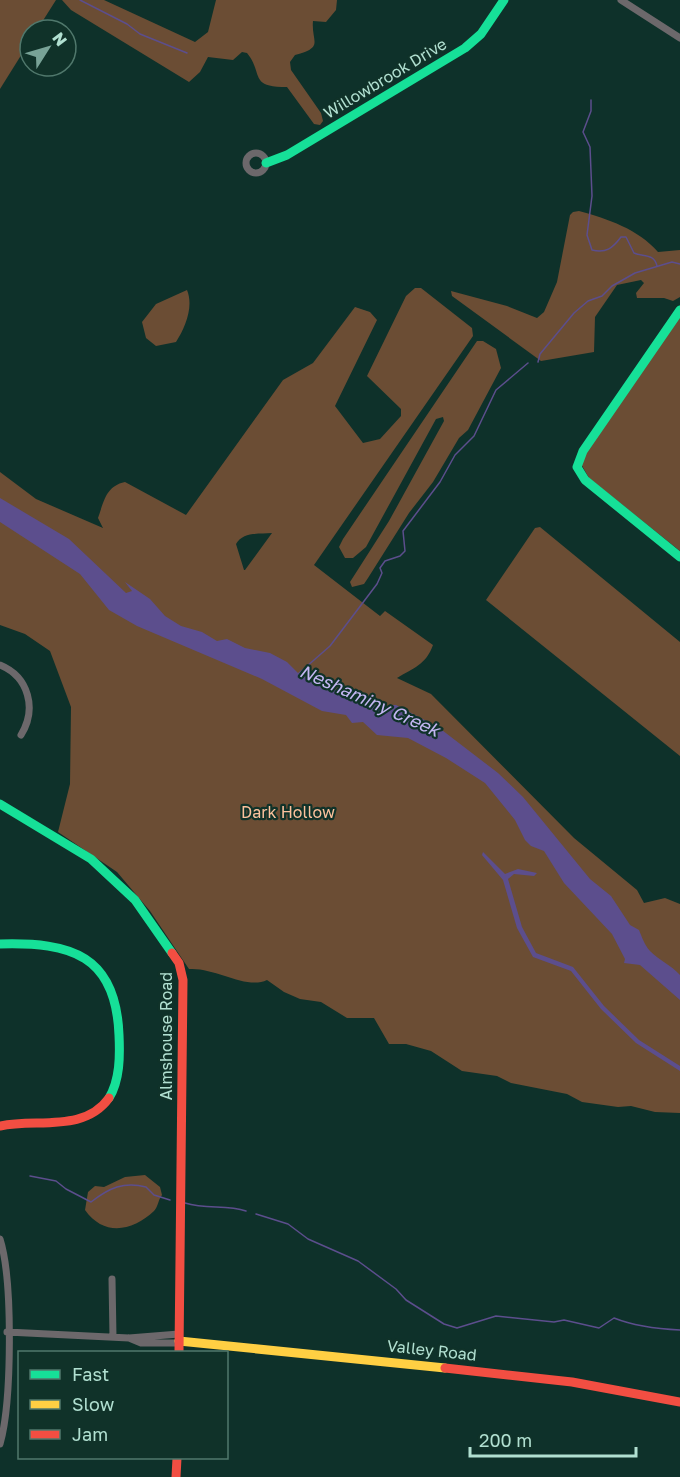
<svg xmlns="http://www.w3.org/2000/svg" width="680" height="1477" font-family="'Golos Text',sans-serif">
	<rect width="100%" height="100%" fill="#0e312a"/>
	<path fill="#6b4d34" fill-rule="evenodd" d="M0,0H56L37,30H30V41L0,89Z
		M62,0H104L195,42L208,32L216,0H337L336,10L326,22L313,21C311,42 325,47 295,55L290,62L291,70L321,113L323,121L320,125L314,124L287,87C248,87 264,74 247,53L242,52L233,60L208,57L200,72L189,82L71,10Z
		M579,211C608,219 638,229 658,252L680,250V297L673,301L664,298H637L636,293L644,283L641,280L617,285L595,317L594,352L541,361L452,296L451,291L507,306L537,318L544,312L557,282L570,215L573,212Z
		M415,288H421L472,328L473,336L314,565L380,616L385,611L433,645C426,665 413,668 397,678L431,694L574,838L637,890L644,903L665,898L680,904V1113L655,1112L631,1106L618,1107L582,1102L567,1094L511,1083L497,1076L462,1071L431,1051L406,1044H389L374,1018H347L321,1002L300,999L284,992L267,980C246,990 215,967 189,969L150,911L117,872L58,832L70,784L71,707L50,651L25,634L0,625V472L36,499L103,528L98,518C104,501 106,486 125,482L186,515L283,380L313,363L355,307L370,312L377,320L335,406L363,443L380,439L401,416V409L367,376L406,296ZM272,533L245,570H244L236,544C243,532 258,534 272,533Z
		M187,290C194,307 185,328 176,342L156,346L146,338L142,322L156,304Z
		M680,315V551L589,478L580,462Z
		M477,341H483L496,349L501,368L468,430L459,438L433,482L409,513L368,578L364,584L352,587L350,582L389,521L444,421L443,417L436,419L366,547L353,558H345L339,547L343,539Z
		M540,527L680,642V756L486,600L535,528Z
		M145,1175L160,1187L162,1195C158,1200 158,1207 154,1211C133,1231 104,1237 85,1210L88,1192L95,1186L104,1187L125,1177Z"/>
	<path fill="#5c4e8d" d="M0,498L69,539L126,593L132,591L125,582L150,599L165,616L181,626L202,632L217,641L227,639L245,648L270,653L287,662L299,674L369,704L388,708L392,705H396L438,727L498,773L523,797L590,879L611,896L630,925L639,930C642,937 644,944 650,951C659,960 671,965 680,975V1000L640,965L624,963L625,959L612,934L564,883L544,851L531,846L525,840L515,820L485,783L446,758L408,738L377,735L363,722L352,723L346,715L322,711L262,679L137,626L109,610L80,574L0,522Z
		M483,852L505,874L518,869L537,873L534,876L514,874L508,879L522,927L536,953L573,967L604,1006L639,1040L680,1066V1071L636,1043L601,1009L571,971L533,957L517,928L503,880L482,855Z"/>
	<g fill="none" stroke-linecap="round" stroke-linejoin="round">
		<path stroke="#5c4e8d" stroke-width="1.5" d="M80,0L127,24L140,34L187,53
			M591,100V111L583,132L590,147L592,196L587,235L592,250C606,253 612,249 621,237H626L634,253C643,257 654,253 657,266
			M538,362L540,354L574,313L588,301L602,296L612,286L635,273L672,262L680,264
			M298,674L330,646L377,584L382,573L380,568L385,561L400,556L405,551L403,531L440,482L455,455L474,436L496,390L528,363
			M30,1176L56,1181L66,1189L91,1202C109,1188 124,1181 146,1187L154,1195L170,1200
			M185,1203C207,1210 226,1204 246,1211
			M256,1214L288,1224L308,1239L358,1261L396,1289L406,1300L444,1324L457,1328L496,1316L554,1322L564,1320L599,1328L614,1318C634,1326 658,1329 680,1330"/>
		<path stroke="#6c686b" stroke-width="7" d="M621,0L680,38
			M246 163a10 10 0 1 1 20 0a10 10 0 1 1-20 0Z
			M0,665C29,677 37,709 21,735
			M0,1239C13,1280 12,1402 0,1444
			M112,1279L113,1337
			M7,1332L129,1338L179,1334
			M129,1338L141,1343H179"/>
		<path stroke="#16e098" stroke-width="9" d="M266,163L287,155L465,48L481,34L504,0
			M680,310L583,451L577,467L585,480L680,557
			M0,804L91,859L135,900L172,953
			M0,944C71,942 116,955 119,1035C120,1056 120,1080 109,1098"/>
		<path stroke="#ffcf43" stroke-width="9" d="M179,1341L445,1368"/>
		<path stroke="#f24e42" stroke-width="9" d="M172,953L179,963L183,980L179,1352
			M0,1126C36,1118 84,1133 109,1098
			M445,1368L572,1382L680,1402
			M176,1477L177,1458"/>
	</g>
	<g text-anchor="middle" dominant-baseline="central" stroke-width="4.5" stroke-linejoin="round" paint-order="stroke">
		<g font-size="16" fill="#b1e0d1" stroke="#103229">
			<text transform="translate(385 78) rotate(-31)">Willowbrook Drive</text>
			<text transform="translate(166 1036) rotate(-90)">Almshouse Road</text>
			<text transform="translate(432 1350) rotate(6)">Valley Road</text>
		</g>
		<g font-size="16" fill="#fdc29d" stroke="#103229">
			<text x="288" y="812">Dark Hollow</text>
		</g>
		<g font-size="18" font-style="italic" fill="#c3b6f2" stroke="#103229">
			<text transform="translate(370 700) rotate(24)">Neshaminy Creek</text>
		</g>
	</g>
	<rect x="18" y="1351" width="210" height="108" fill="#103229" stroke="#50786c" stroke-width="1.5"/>
	<rect x="30" y="1370" width="30" height="9" fill="#16e098" stroke="#50786c" stroke-width="1.5"/>
	<text x="72" y="1381" font-size="18" fill="#b1e0d1">Fast</text>
	<rect x="30" y="1400" width="30" height="9" fill="#ffcf43" stroke="#50786c" stroke-width="1.5"/>
	<text x="72" y="1411" font-size="18" fill="#b1e0d1">Slow</text>
	<rect x="30" y="1430" width="30" height="9" fill="#f24e42" stroke="#50786c" stroke-width="1.5"/>
	<text x="72" y="1441" font-size="18" fill="#b1e0d1">Jam</text>
	<g transform="translate(48 48) rotate(53)"><circle r="28" fill="#103229" stroke="#50786c" stroke-width="1.5"/>
	<path d="M0-4.5L10 22L0 15L-10 22Z" fill="#78a397"/>
	<text y="-9" font-size="16" font-weight="bold" text-anchor="middle" fill="#b1e0d1">N</text>
	</g>
	<path d="M470 1447v9h166v-9" fill="none" stroke="#b1e0d1" stroke-width="3"/>
	<text x="479" y="1447" font-size="18" fill="#b1e0d1" stroke="#103229" stroke-width="4.5" paint-order="stroke">200 m</text>
</svg>
